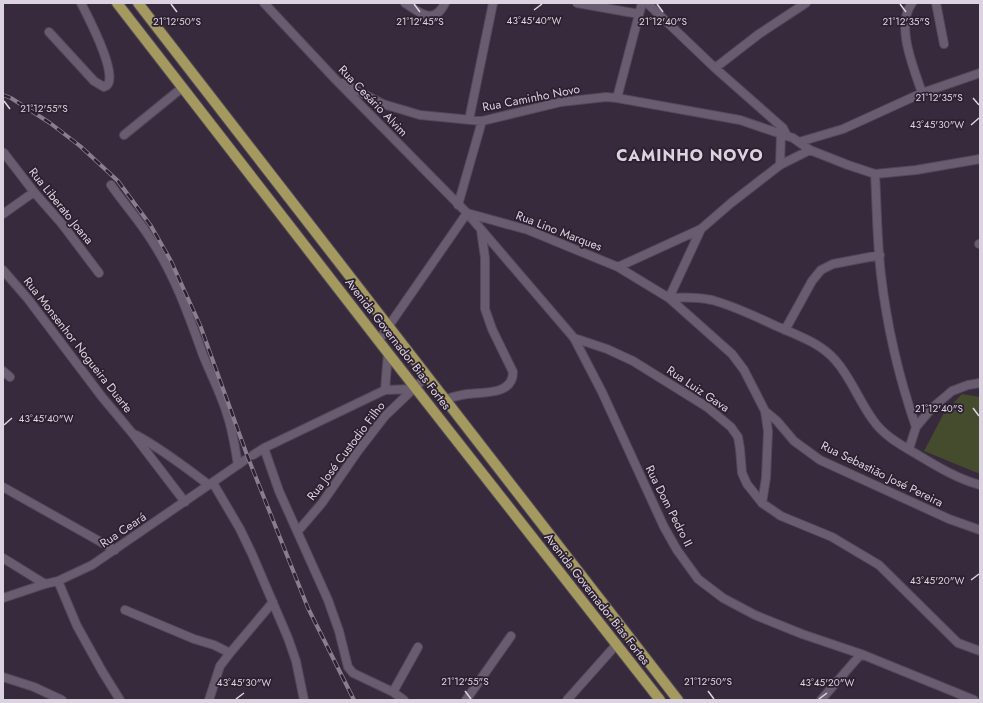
<svg xmlns="http://www.w3.org/2000/svg" width="983" height="703" font-family="Jost,sans-serif">
	<rect width="100%" height="100%" fill="#362a3c"/>
	<path fill="#444c2d" d="M962,394L980,397V474L924,451L944,413Z"/>
	<g fill="none" stroke-linecap="round" stroke-linejoin="round">
		<defs>
			<path id="minor" d="M264,3L336,80L467,213L574,338L602,392L664,527L677,550L698,579L723,598L755,615L802,634L861,654L974,700
				M405,3C420,13 434,26 445,3
				M577,3L639,14
				M647,3L715,68L783,128L787,136
				M912,3C895,26 914,68 922,93
				M936,3L944,44
				M49,32L94,81L104,87C123,82 87,15 81,3
				M715,68L759,34L806,3
				M342,83L383,104L420,115L482,121L561,102L606,97L617,98L740,120L793,138L810,150L848,165L875,174L916,170L980,159
				M617,98L642,3
				M469,120L493,3
				M124,135L183,87
				M799,142L843,129L922,93L980,73
				M4,153L34,192L62,224L99,273
				M780,165L781,134
				M875,174C877,208 877,242 881,275C887,327 899,378 916,427
				M111,185C124,204 140,221 152,241C175,276 189,316 203,355C211,375 221,394 227,414C233,431 235,448 238,465
				M458,205L482,121
				M467,213L528,230L618,267L669,298L732,354L744,370L765,411L768,431L766,478L762,503
				M3,214L34,192
				M979,244H980
				M618,267L701,229
				M3,270L28,299L102,397L133,434L185,502
				M669,298C684,297 698,297 712,300C734,306 755,316 776,326C797,335 821,343 836,361C851,378 859,401 873,420C884,436 901,445 918,455C938,467 958,479 980,485
				M669,298L701,229L731,203L780,165L810,150
				M785,330L812,281L821,270L833,264L880,255
				M574,338L607,349L633,361L707,407L731,427L738,437L740,449L742,473L747,484L762,503L781,516L832,537L879,565L958,643L980,651
				M379,340L467,213
				M3,371L10,377
				M385,390L388,353
				M446,399C453,397 460,395 467,394C484,392 513,395 513,372L492,329L485,309V258L481,230
				M765,411L777,421L794,441L820,460L949,519L980,530
				M136,435C162,449 185,467 209,485
				M264,448L279,491L328,600L339,631L348,667L353,673L393,692L404,700
				M909,449L916,427L932,408L952,391L968,385L980,383
				M253,455L264,448L385,390L412,389
				M213,483L240,529L252,554L288,638L296,661L304,700
				M3,487L115,550
				M298,531L322,503L358,451L385,416L427,376
				M3,558L45,584
				M58,581L77,626L102,671L120,700
				M3,598L45,584L58,581L92,565L245,460
				M125,610L194,639L214,645L230,653
				M3,677L34,687L62,700
				M393,692L418,647
				M209,700L220,666L230,653L273,602
				M466,700L511,636
				M567,700L616,645
				M821,700L861,654"/>
			<path id="major" d="M117,3L388,353L660,700
				M138,3L678,700"/>
		</defs>
		<use href="#minor" stroke="#524857" stroke-width="10"/>
		<use href="#major" stroke="#524857" stroke-width="12"/>
		<use href="#minor" stroke="#6a5c70" stroke-width="8"/>
		<use href="#major" stroke="#a4995e" stroke-width="10"/>
		<defs>
			<path id="rail" d="M3,95L11,98L50,123L80,146L118,181L151,226L171,261L200,325L247,455L308,608L354,700"/>
		</defs>
		<use href="#rail" stroke="#887e8d" stroke-width="4"/>
		<use href="#rail" stroke="#2c2031" stroke-width="2.5" stroke-dasharray="8" stroke-linecap="butt"/>
	</g>
	<path fill="none" stroke="#dbd3df" stroke-width="1.5" d="M171,4L177,12M414,4L420,12M657,4L663,12M900,4L906,12M534,10L542,4M973,98L979,105M4,101L10,109M971,125L979,118M973,408L979,416M4,425L12,418M971,580L979,574M465,691L471,699M708,691L714,699M236,699L244,693M819,699L827,693"/>
	<g text-anchor="middle" dominant-baseline="central" stroke-width="3.5" stroke-linejoin="round" paint-order="stroke">
		<g font-size="12" fill="#dbd3df" stroke="#2c2031">
			<text transform="translate(531 98) rotate(-11)">Rua Caminho Novo</text>
			<text transform="translate(373 101) rotate(46)">Rua Cesário Alvim</text>
			<text transform="translate(61 206) rotate(51)">Rua Liberato Joana</text>
			<text transform="translate(559 231) rotate(21)">Rua Lino Marques</text>
			<text transform="translate(398 344) rotate(52)">Avenida Governador Bias Fortes</text>
			<text transform="translate(78 345) rotate(52)">Rua Monsenhor Nogueira Duarte</text>
			<text transform="translate(698 389) rotate(34)">Rua Luiz Gava</text>
			<text transform="translate(346 451) rotate(-53)">Rua José Custodio Filho</text>
			<text transform="translate(882 474) rotate(26)">Rua Sebastião José Pereira</text>
			<text transform="translate(669 506) rotate(63)">Rua Dom Pedro II</text>
			<text transform="translate(123 530) rotate(-34)">Rua Ceará</text>
			<text transform="translate(597 599) rotate(52)">Avenida Governador Bias Fortes</text>
		</g>
		<g font-size="16" font-weight="bold" letter-spacing="1" fill="#dbd3df" stroke="#2c2031">
			<text x="690" y="155">CAMINHO NOVO</text>
		</g>
	</g>
	<g font-size="10" text-anchor="middle" fill="#dbd3df" stroke="#2c2031" stroke-width="3.5" stroke-linejoin="round" paint-order="stroke">
		<text x="534" y="24">43°45'40"W</text>
		<text x="420" y="25">21°12'45"S</text>
		<text x="177" y="25">21°12'50"S</text>
		<text x="663" y="25">21°12'40"S</text>
		<text x="906" y="25">21°12'35"S</text>
		<text x="939" y="101">21°12'35"S</text>
		<text x="44" y="112">21°12'55"S</text>
		<text x="937" y="128">43°45'30"W</text>
		<text x="939" y="412">21°12'40"S</text>
		<text x="46" y="422">43°45'40"W</text>
		<text x="937" y="584">43°45'20"W</text>
		<text x="465" y="685">21°12'55"S</text>
		<text x="708" y="685">21°12'50"S</text>
		<text x="244" y="686">43°45'30"W</text>
		<text x="827" y="686">43°45'20"W</text>
	</g>
	<rect width="983" height="703" fill="none" stroke="#dbd3df" stroke-width="8"/>
</svg>
